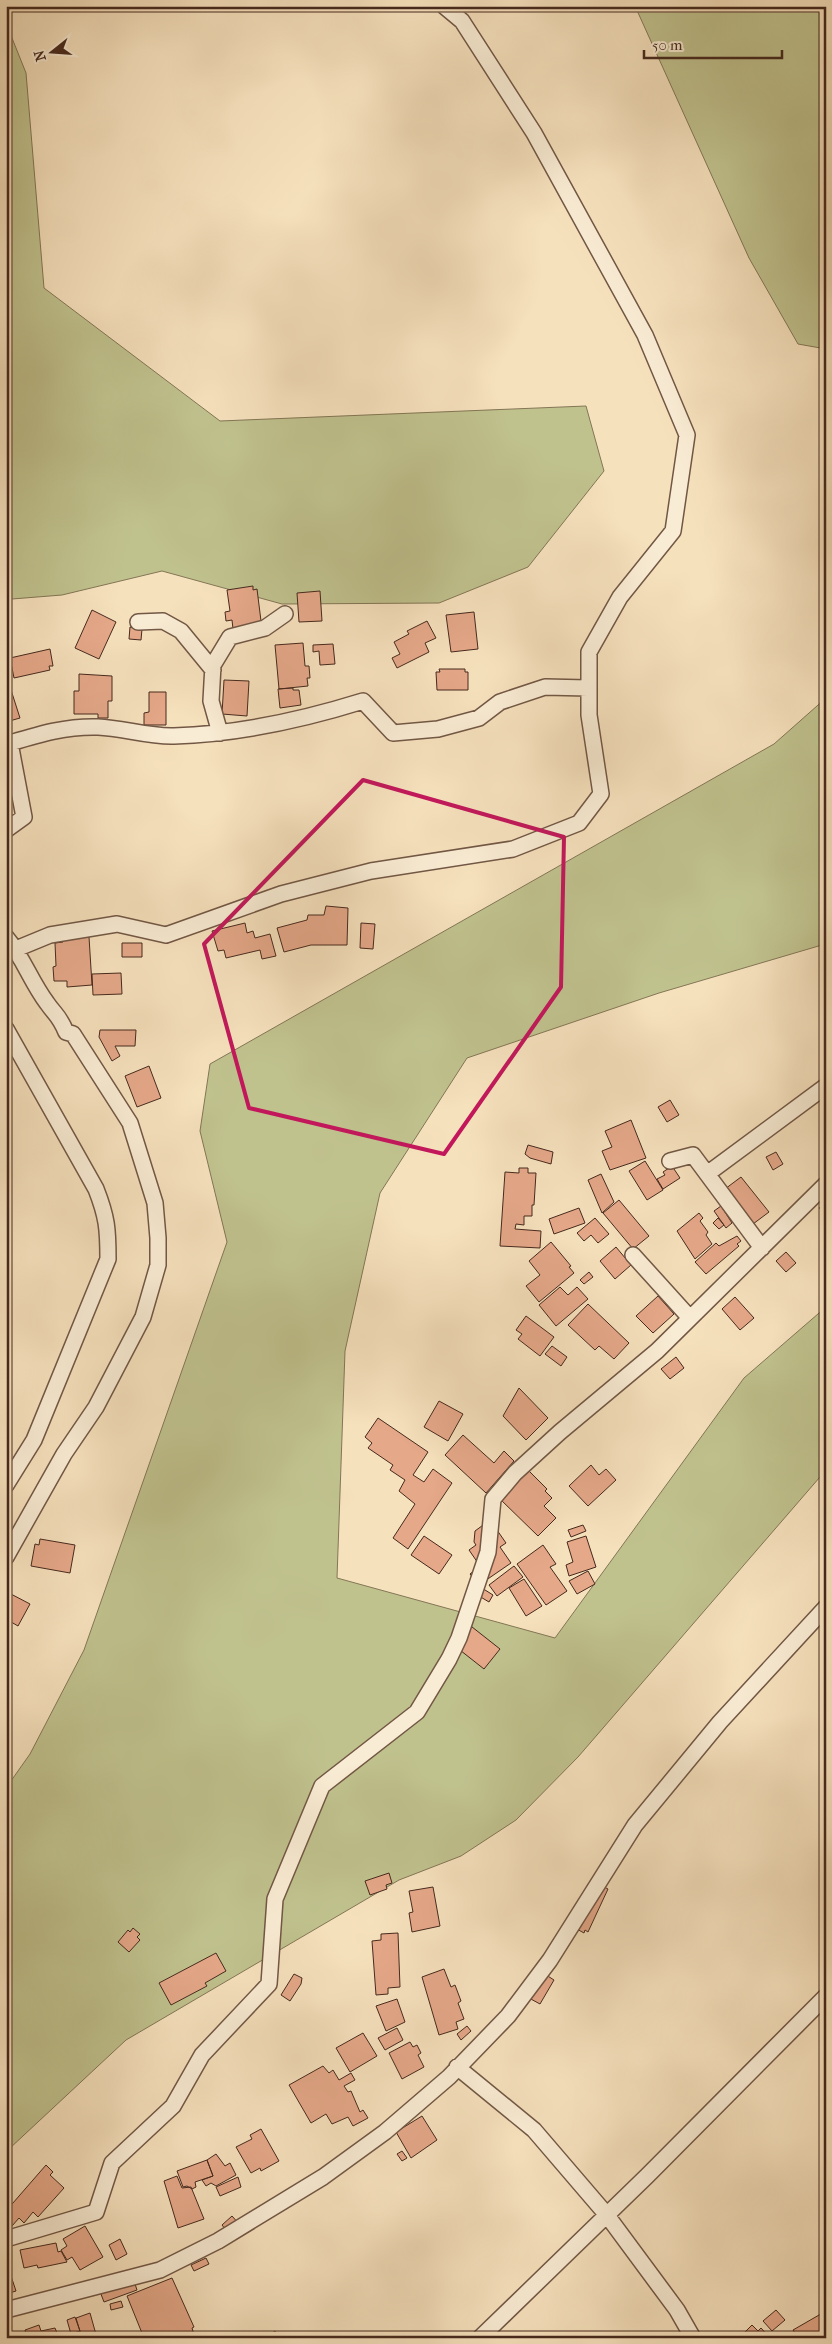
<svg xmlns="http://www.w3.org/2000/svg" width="832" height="2344" font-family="'IM FELL French Canon',serif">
	<rect width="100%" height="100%" fill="#f6e1bd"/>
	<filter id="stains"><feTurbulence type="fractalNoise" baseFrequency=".004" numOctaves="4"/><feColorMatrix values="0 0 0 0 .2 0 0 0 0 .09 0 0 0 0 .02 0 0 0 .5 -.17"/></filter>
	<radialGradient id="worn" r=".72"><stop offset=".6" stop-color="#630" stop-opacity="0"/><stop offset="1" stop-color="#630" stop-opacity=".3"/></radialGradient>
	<path fill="#c0c28e" stroke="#837656" d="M635,6H826V349L798,344L749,258Z
		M6,23L26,73L44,288L220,421L586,406L604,471L528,567L439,603L282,604L162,571L62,595L12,599L6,597Z
		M826,698V941L822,945L659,993L467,1058L380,1193L345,1351L337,1578L555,1638L744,1378L826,1307V1470L578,1757L516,1820L461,1856L399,1880L126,2040L9,2149L6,2145V1788L30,1754L84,1650L227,1242L200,1131L210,1064L774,744Z"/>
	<path fill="#e5a889" stroke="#46291d" d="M253,586V590L257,589L261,621L258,622V624L233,629L232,620L226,621L225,612L230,611L227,590Z
		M320,591L322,621L299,622L297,593Z
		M92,610L116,622L99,659L75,648Z
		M474,612L478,649L451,652L446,615Z
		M427,621L436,638L425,643L429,652L397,668L392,658L400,654L394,642L409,634L407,631Z
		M130,627L142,629L141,640L129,639Z
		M303,643L305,666H309L310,678H307L308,686L279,689L275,645Z
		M333,644L335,664L320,665L319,651L313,652V645Z
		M50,649L53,666H49L50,670L14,678L10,658Z
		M439,669H465V672H468V690H437L436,672H440Z
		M79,674L112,676V701H108V718H98V714H74V691H79Z
		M224,680L249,681L247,716L222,714Z
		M293,688V690H299L301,705L280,708L278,689Z
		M11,690L20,718L6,722V691Z
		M149,692H166V725H144V713L149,712Z
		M326,906L348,908L347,945H311L284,952L277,928L307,920L308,915H324Z
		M245,923L247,933L253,931L255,938L270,934L276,956L262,959L260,950L226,958L224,950L218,951L212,931Z
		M361,923L375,924L373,949L360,948Z
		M89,937L92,985L67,987V981H54L53,967L56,966L55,943L63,942V938Z
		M122,943H142V957H122Z
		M121,973L122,994L93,995L92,974Z
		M100,1030H136L135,1046H115L120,1056L112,1061L99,1037Z
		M149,1066L161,1098L137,1107L125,1076Z
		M670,1100L679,1115L667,1122L658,1107Z
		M631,1120L646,1158L610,1170L602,1151L612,1147L605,1131Z
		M528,1145L553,1152L551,1164L530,1158L525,1154Z
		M776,1152L783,1164L773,1170L766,1157Z
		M645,1161L663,1190L647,1200L629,1171Z
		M672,1166L680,1178L663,1189L657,1179L665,1175L663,1172Z
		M519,1168H528V1173H536L534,1205H532V1216H524V1225L516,1224L515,1229L541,1231L540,1248L500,1246L505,1172L519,1173Z
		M601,1174L614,1202L602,1213L588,1180Z
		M741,1177L769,1212L749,1227L721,1192Z
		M619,1200L649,1236L633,1249L603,1213Z
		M825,1202L826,1209L823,1212L819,1208Z
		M721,1206L732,1223L726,1228L714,1211Z
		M579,1208L585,1223L554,1234L549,1219Z
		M699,1213L703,1218L700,1221L708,1232L706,1235L712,1244L695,1259L677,1231Z
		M595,1218L609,1234L598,1243L591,1235L584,1241L577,1233Z
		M718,1218L724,1225L719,1229L713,1223Z
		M737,1236L741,1241L737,1244L739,1246L706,1274L695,1262L716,1243L719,1246Z
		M551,1242L571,1266L569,1267L574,1273L539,1302L526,1286L540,1275L529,1261Z
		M616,1247L631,1265L615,1279L600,1261Z
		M786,1252L796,1263L786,1272L776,1261Z
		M589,1272L593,1277L584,1284L580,1280Z
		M560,1287L568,1295L577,1287L588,1299L556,1326L539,1305Z
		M658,1296L674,1314L653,1333L636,1316Z
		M735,1297L754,1318L740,1330L722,1309Z
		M588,1304L629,1343L614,1359L599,1346L595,1350L568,1325Z
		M526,1316L554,1337L540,1356L518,1339L522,1334L516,1330Z
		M552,1346L567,1357L561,1366L545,1354Z
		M676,1357L684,1368L670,1379L661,1369Z
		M519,1388L548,1418L526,1440L503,1416Z
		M439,1401L463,1414L448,1441L424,1427Z
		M378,1418L428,1452L413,1475L424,1482L433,1469L452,1483L408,1549L393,1538L415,1504L399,1491L405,1480L390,1470L393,1465L368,1448L372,1443L365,1437Z
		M463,1435L494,1463L504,1451L514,1461L486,1493L445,1455Z
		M591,1465L599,1475L606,1469L616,1480L588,1506L569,1486Z
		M528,1470L547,1489L545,1491L552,1498L544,1506L556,1518L538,1536L500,1499Z
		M490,1520L506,1543L500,1547L511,1563L479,1585L470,1574L480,1566L469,1550L476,1545L474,1542L475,1531Z
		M583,1525L586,1531L571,1537L568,1530Z
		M424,1536L452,1555L439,1574L411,1555Z
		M586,1536L596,1567L569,1576L566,1565L573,1562L567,1542Z
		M40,1539L75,1545L70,1573L31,1566L35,1544L39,1545Z
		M543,1545L556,1564L550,1567L567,1591L546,1605L517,1564Z
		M514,1566L523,1577L497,1596L489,1585Z
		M588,1571L595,1584L577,1594L569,1581Z
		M524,1579L542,1606L526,1616L509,1588Z
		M474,1583L493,1595L489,1602L469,1590Z
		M9,1593L30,1604L18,1626L6,1619V1598Z
		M467,1623L500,1649L484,1669L451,1643Z
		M389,1873L392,1883L386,1885L387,1889L370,1895L365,1881Z
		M591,1880L608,1889L588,1932L585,1930L584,1933L575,1928L577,1904Z
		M433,1887L440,1926L412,1932L409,1913L413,1912L409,1891Z
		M133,1928L140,1934L137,1937L140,1940L129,1952L118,1942L128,1930L130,1932Z
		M398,1933L400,1987L388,1988V1994L376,1995L372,1941L381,1940V1934Z
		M216,1953L226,1971L205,1983L207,1986L171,2005L159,1983Z
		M444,1969L451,1987L455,1985L461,2001L458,2003L464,2019L456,2022L458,2029L439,2035L422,1977Z
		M543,1973L554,1980L540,2004L529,1998Z
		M294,1974L302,1978L301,1984L290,2001L281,1995Z
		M397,1999L405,2022L386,2031L376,2006Z
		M467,2026L471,2031L461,2040L457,2034Z
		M397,2028L403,2040L385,2050L378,2038Z
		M363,2033L377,2056L350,2072L336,2048Z
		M410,2042L413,2047L417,2045L421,2053L418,2055L424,2067L402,2079L389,2053Z
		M323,2066L329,2073L333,2070L339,2080L351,2073L355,2080L344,2086L348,2092L351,2091L360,2112L363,2110L368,2118L353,2126L348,2117L332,2124L326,2114L311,2123L289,2085Z
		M422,2116L437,2140L411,2158L396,2132Z
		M261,2129L279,2161L261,2171L260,2168L251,2173L236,2147L252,2139L250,2135Z
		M402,2151L407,2158L402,2161L397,2154Z
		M216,2154L225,2166L230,2163L236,2175L216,2186L211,2183L206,2186L202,2180L213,2176L207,2160Z
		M207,2160L213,2176L195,2182L196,2187L192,2189L187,2186L183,2187L177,2171Z
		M46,2165L53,2172L50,2175L64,2188L38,2217L33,2212L24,2223L19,2218L12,2226L6,2220V2211Z
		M177,2176L182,2188L191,2187L204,2219L178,2228L164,2181Z
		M238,2177L241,2187L220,2196L216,2187Z
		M232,2216L240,2225L229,2234L222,2225Z
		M85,2226L103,2257L80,2270L72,2257L67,2260L61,2250L67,2246L63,2239Z
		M120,2239L127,2254L116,2260L109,2245Z
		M56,2243L58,2252L61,2251L67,2262L38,2268L37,2265L24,2268L20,2250Z
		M206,2258L209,2264L194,2271L191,2265Z
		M6,2261L16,2291L6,2294Z
		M133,2278L137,2290L104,2302L99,2289Z
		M172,2278L194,2327L192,2328L195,2338H144L127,2296Z
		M121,2301L123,2307L111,2310L110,2304Z
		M776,2310L785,2320L772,2331L763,2321Z
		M826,2311V2338H801L800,2336L798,2338L793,2330Z
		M90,2313L97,2338H82L76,2318Z
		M75,2317L80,2331L71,2334L67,2320Z
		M39,2325L41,2331L55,2328L59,2338H27L25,2330Z
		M752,2325L758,2331L761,2328L770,2338H739Z
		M275,2331L280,2338H265Z"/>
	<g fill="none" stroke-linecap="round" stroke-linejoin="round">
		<defs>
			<path id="minor" d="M138,622L163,621L181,631L213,670
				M220,733L211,701L213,665L230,637L265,628L285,614
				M6,830L24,817L10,743C40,734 66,726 98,727C123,728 149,737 174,736C238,734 302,720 363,701L393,733L438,729L479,718L500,702L545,687L588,688
				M6,937C23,957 31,982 47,1003C56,1016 59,1015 66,1032L73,1034L130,1123L155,1203L158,1238V1265L143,1317L96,1407L64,1454L6,1557
				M16,949L50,935L117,924L166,935L281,894L371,871L513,849L579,823L601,794L589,715V652L620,597L673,531L687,435L645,335L534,133L462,21L444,6
				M6,1029L96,1189C107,1217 108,1229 108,1259L34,1440L6,1485
				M670,1161L693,1155L762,1248
				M707,1174L826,1086
				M633,1255L690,1318
				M457,2067L534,2130L606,2214L677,2310L693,2338
				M6,2239L96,2212L112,2163L173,2106L202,2055L269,1984L275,1899L322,1786L417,1712L449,1659L459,1638L488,1552L493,1499L515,1473L560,1432L657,1351L826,1184
				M6,2310L160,2270L218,2241L323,2177L385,2132L449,2077L508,2016L550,1960L635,1825L720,1722L826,1607
				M480,2338L647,2176L826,1996"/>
		</defs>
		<use href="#minor" stroke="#725745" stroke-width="18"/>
		<use href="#minor" stroke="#f9ecd4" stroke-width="15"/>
	</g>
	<path fill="none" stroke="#c2185b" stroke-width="4" stroke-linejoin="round" d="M363,780L564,837L561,987L444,1154L249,1108L204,944Z"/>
	<rect width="832" height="2344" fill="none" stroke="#f6e1bd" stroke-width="25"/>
	<rect x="8" y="8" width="817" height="2329" fill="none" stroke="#46291d" stroke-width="2.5"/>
	<rect x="12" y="12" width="807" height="2319" fill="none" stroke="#46291d"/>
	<g transform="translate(52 52) rotate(253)" stroke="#f9ecd4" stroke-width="4" paint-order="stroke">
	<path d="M0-4L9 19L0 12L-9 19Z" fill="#46291d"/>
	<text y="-8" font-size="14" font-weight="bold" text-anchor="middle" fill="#46291d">N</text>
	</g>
	<path d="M644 50v8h138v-8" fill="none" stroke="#46291d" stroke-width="2.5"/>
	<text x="652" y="50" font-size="15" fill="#46291d" stroke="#f9ecd4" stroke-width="4" paint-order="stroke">50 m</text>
	<rect width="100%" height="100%" filter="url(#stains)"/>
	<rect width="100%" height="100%" fill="url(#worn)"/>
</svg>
